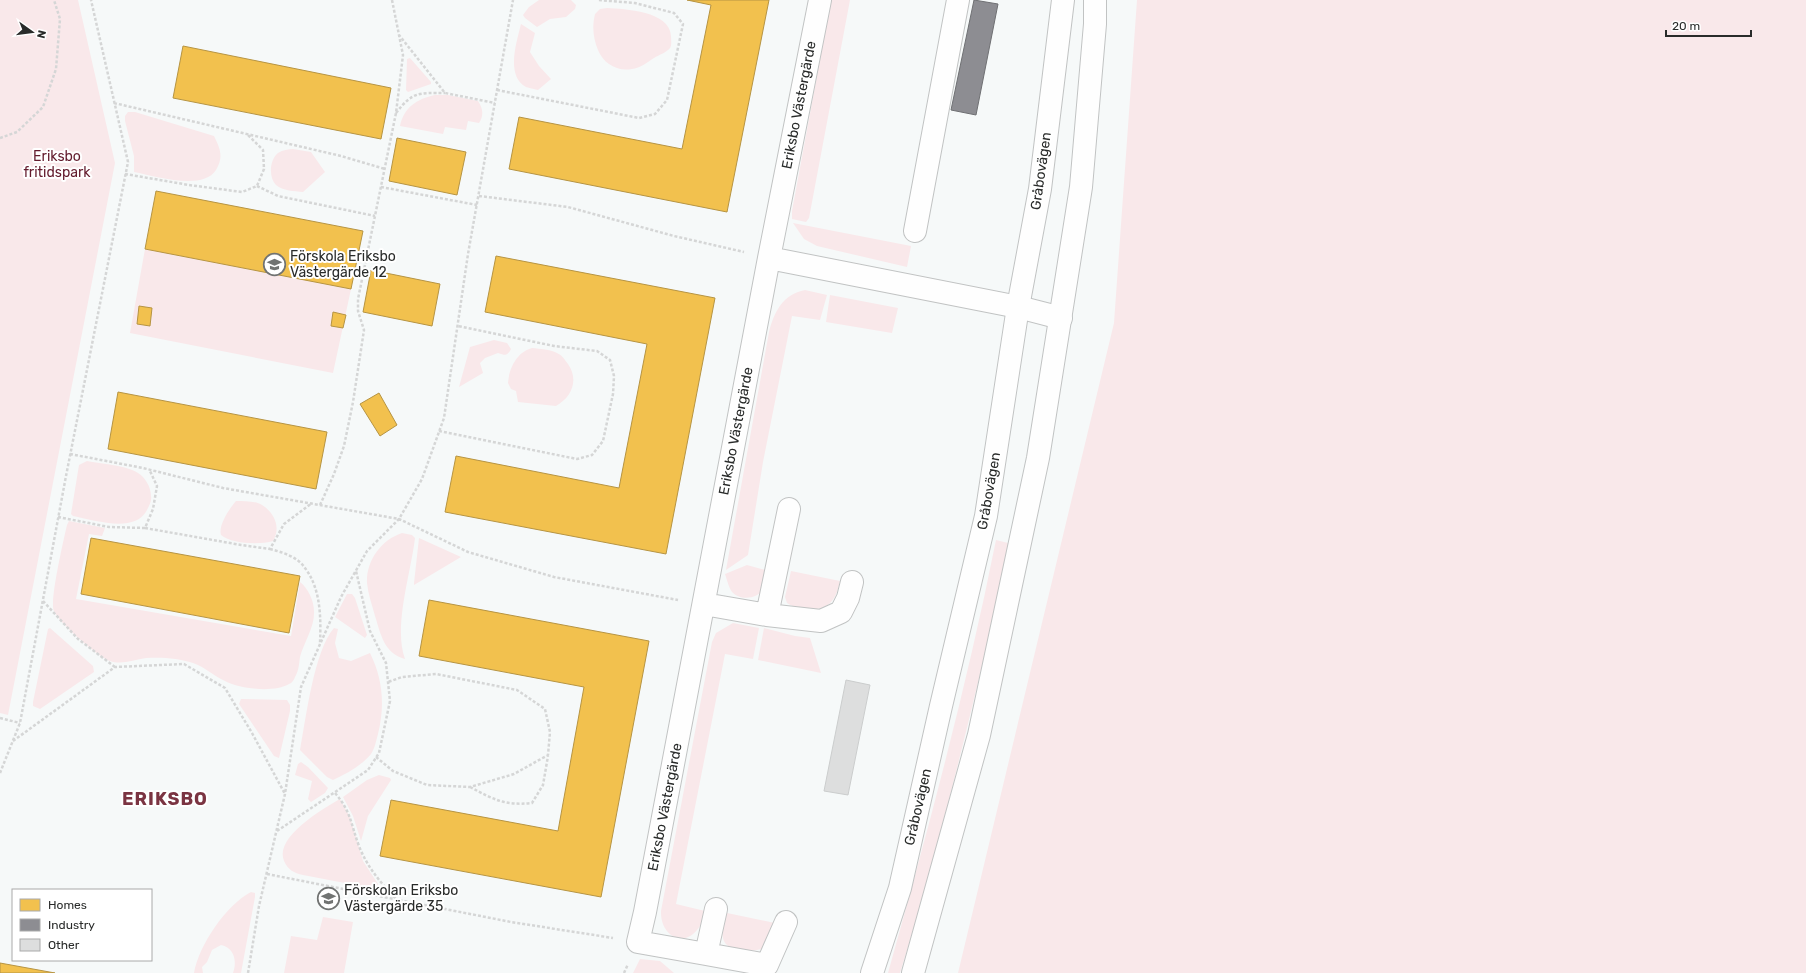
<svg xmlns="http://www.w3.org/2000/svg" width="1806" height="973" font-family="Rubik,sans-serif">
	<rect width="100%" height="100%" fill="#f6f9f9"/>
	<path fill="#f9e8ea" d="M0,0H78L115,163L8,715L0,713Z
		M539,0H571L576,5L575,9L566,17L550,19L537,27L525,18L523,15L529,7Z
		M831,0H850L809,218L806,222L792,219V211Z
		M1137,0H1806V973H958L1114,323Z
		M607,8C625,9 670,11 671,36C671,40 672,45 670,48C667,52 659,55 654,58C648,62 640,68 632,69C617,72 603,63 598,50C593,38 592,26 595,14L600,9Z
		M521,24L535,33L530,52L539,66L551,79L538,90C534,89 529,88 526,87C505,76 517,41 521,24Z
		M410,58L431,82V84L408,92L406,90L407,59Z
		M435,95H448L478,101C483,108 484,116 479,123L468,121L466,130L445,127L443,134L400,126C404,107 417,99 435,95Z
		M128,112H135L214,136C220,148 224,157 216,170C203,191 155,176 134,172V156L125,121V116Z
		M293,149L311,152L325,172L303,192C294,191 283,191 276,185C268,177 270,159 278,153C283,150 288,149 293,149Z
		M793,223L911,246L907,267L817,246L804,239Z
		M145,249L351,289L333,373L130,333Z
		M805,290L827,295L820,320L792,316L763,462L748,555L726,570L769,332C774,312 783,294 805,290Z
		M830,295L898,308L892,333L826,322Z
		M494,340L507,343L511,349C507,357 505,355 498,353L485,358L480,363L483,373L459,387L470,347Z
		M532,348C540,349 550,349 557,353C562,355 565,360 568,364C579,380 572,397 556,406L518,402L516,391L511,389L508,383C509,368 517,352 532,348Z
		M87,461C101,464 126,465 138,473C145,477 151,487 151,496C152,501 149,506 147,510C135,534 94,520 73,516L71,514L79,465Z
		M236,501C244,501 256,501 262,505C275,513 281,528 273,541C260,545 232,544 221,535C218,525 230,508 236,501Z
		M69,521L105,528L102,536L89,534L76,599L291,636L300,582C308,588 314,601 314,611C315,627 304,642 300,657C299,664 299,670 295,677C294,680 292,683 289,684C274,693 240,689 225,681C214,676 205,667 193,663C179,658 161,657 146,658C134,660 121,665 110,661C98,657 59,623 54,611C49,603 64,538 67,525Z
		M402,533L412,535L415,538C411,573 393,627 405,659C384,653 381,635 375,616C372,605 368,594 367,583C366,561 381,540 402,533Z
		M419,538L461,557L414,585V583Z
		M996,540L1008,543C999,597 986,650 973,703C951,794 928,884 900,973H888C928,830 967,686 996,540Z
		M747,565L769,571C767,576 766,584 763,589C758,599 740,601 732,592C729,588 727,580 725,574Z
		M791,571L840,581C836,599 830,610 810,609C801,609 795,608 787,603L785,597Z
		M347,594H352L355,598L367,635L365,638L335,617Z
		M733,623L759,628L753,659L725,654L676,904L705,911C704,916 703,922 700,926C685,950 660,936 661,911L712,642L716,633Z
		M50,628L93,666L94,672L40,709L33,706V702L48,629Z
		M334,628L338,629L335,643L339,658L351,661L370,653C383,679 385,706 378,734C376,741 375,748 371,754C361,766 346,774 333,780L327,777L300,750C306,718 314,651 334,628Z
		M764,628L795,636L810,638L821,673L758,660Z
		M241,699L287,700L290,705V711L279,758L274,756L239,704Z
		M301,762L308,767L328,788L325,793L311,802L308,799L312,781L295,775L298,764Z
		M379,775L390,778L391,780L368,816L361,841L353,816L343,797L367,780Z
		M340,799L350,817L363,861L378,884L376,889L303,875C294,873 288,870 284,861C274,837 323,809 340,799Z
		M251,892L255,893V897L241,973H233C237,962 235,948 221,945L212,950L207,962L202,967L203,973H194C199,945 226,905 251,892Z
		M727,913L775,923L765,948C755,952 729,953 724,941C720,933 725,921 727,913Z
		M323,917L353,922L344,973H284L291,936L317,940Z
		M640,959L660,961L674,973H633Z"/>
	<path fill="#f2c14e" stroke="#b69443" d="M687,0H769L727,212L509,169L519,117L682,149L711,5Z
		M183,46L391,88L381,139L173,98Z
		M397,138L466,152L457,195L389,181Z
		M156,191L363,231L351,289L145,249Z
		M496,256L715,298L666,554L445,512L456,456L619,488L647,344L485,312Z
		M371,270L440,284L432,326L363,312Z
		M139,306L152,308L150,326L137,324Z
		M333,312L346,315L343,328L331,326Z
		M118,392L327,432L316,489L108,449Z
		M379,393L397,425L380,436L360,404Z
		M91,538L300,576L289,633L81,594Z
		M429,600L649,641L601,897L380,856L391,800L558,831L584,687L419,656Z
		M0,963L55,973H0Z"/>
	<path fill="#8d8d92" stroke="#6f7073" d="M974,0L998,4L976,115L951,110Z"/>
	<path fill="#dddede" stroke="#cbcdcd" d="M846,680L870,685L848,795L824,791Z"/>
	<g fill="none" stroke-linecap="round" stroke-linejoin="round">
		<defs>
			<path id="minor" d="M915,231L958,0
				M769,258L1018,307L1061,318
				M704,604L767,615L821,621L841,612L848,598L852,582
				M767,615L789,509
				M716,909L706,954L638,942L645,912L769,258L820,0
				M706,954L767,965L786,922"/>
			<path id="major" d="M872,973L900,888L941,706L986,516L1018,307L1040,189L1063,0
				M913,973L979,735L1038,458L1081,187L1095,24V0"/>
		</defs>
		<use href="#minor" stroke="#c1c3c3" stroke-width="24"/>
		<use href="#major" stroke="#c1c3c3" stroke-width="24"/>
		<path stroke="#d5d6d6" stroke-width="2.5" stroke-dasharray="3 2" stroke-linecap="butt" d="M392,0L399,35L445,93L495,103
			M497,90L639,118L655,114L667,100L683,24L674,13L635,3L598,0
			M114,103L341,156L385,169
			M396,113C413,91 419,93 445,93
			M0,138L17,132L43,107L56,69L60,19L54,0
			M125,174L189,185L242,192L257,186L264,169L263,150L247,134
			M257,186L278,196L375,216
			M381,187L477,205
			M479,196L568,207L674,236L744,252
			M439,431L577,459L592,455L603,441L613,394L614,376L610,360L597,351L554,346L458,326
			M70,454L143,468L223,488L399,519L468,552L554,577L678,600
			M320,505L334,474L344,446L353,402L364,330L358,311V299L396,113L403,55L399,35
			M58,517L109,527L145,528L153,509L157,486L150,471
			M145,528L241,545L270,549L284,524L312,503
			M270,549C282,552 298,557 305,568C321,589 321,618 320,643
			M43,601L78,639L115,667
			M0,718L20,723
			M13,741L115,667L184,664L225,688L252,733L285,794
			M376,757L393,771L427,785L470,787L514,774L548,755L550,732L545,709L517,690L436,674L402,677L388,682
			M0,773L20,723L66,476L128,162L91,0
			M470,787C493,799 504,806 532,803L543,785L548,756
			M335,793C351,811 351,825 359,846C367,867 381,883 396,899
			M277,831L368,770L379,753L390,701L386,663L370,631L356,571
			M267,874L511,922L613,938
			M248,973L259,906L285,794L301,687L341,597L367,551L399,519L422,479L444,418L468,254L513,0
			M624,973L628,964"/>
		<use href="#minor" stroke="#fefefe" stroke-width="22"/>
		<use href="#major" stroke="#fefefe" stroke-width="22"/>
	</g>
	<defs>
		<symbol id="school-ring" viewBox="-11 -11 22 22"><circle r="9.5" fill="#fff" stroke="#717372" stroke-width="1.5"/><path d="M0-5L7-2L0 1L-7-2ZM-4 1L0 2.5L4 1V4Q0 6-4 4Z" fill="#717372"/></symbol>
	</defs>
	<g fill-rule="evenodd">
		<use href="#school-ring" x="262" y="252" width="25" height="25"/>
		<use href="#school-ring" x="316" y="886" width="25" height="25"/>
	</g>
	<g text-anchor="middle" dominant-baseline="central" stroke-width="4" stroke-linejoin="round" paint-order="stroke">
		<g font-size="14" fill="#292b2a" stroke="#fff">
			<text transform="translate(799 105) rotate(-79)">Eriksbo Västergärde</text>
			<text transform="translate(1041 171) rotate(-82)">Gråbovägen</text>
			<text transform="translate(736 431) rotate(-79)">Eriksbo Västergärde</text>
			<text transform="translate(989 491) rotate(-80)">Gråbovägen</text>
			<text transform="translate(665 807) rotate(-79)">Eriksbo Västergärde</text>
			<text transform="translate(918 807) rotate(-77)">Gråbovägen</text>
		</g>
		<g font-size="14" fill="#631b2d" stroke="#fff">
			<text x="57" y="156">Eriksbo<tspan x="57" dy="16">fritidspark</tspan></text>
		</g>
		<g font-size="14" fill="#292b2a" stroke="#fff" text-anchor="start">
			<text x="290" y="256">Förskola Eriksbo<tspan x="290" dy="16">Västergärde 12</tspan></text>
			<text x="344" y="890">Förskolan Eriksbo<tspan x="344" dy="16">Västergärde 35</tspan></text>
		</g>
		<g font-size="18" font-weight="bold" letter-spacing="1" fill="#7b3442" stroke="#fff">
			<text x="165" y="799">ERIKSBO</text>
		</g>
	</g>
	<rect x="12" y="889" width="140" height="72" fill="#ffffff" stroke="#a9aaaa"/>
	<rect x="20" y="899" width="20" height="12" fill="#f2c14e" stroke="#a9aaaa"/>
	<text x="48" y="909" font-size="12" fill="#292b2a">Homes</text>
	<rect x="20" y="919" width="20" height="12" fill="#8d8d92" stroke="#a9aaaa"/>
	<text x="48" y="929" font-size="12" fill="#292b2a">Industry</text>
	<rect x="20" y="939" width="20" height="12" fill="#dddede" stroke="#a9aaaa"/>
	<text x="48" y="949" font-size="12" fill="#292b2a">Other</text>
	<g transform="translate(32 32) rotate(104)" stroke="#ffffff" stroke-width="3" paint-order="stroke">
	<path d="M0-3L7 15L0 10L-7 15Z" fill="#292b2a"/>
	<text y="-6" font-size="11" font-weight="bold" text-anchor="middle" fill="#292b2a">N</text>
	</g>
	<path d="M1666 30v6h85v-6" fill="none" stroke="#292b2a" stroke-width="2"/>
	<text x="1672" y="30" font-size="12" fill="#292b2a" stroke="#ffffff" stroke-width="3" paint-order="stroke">20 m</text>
</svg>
